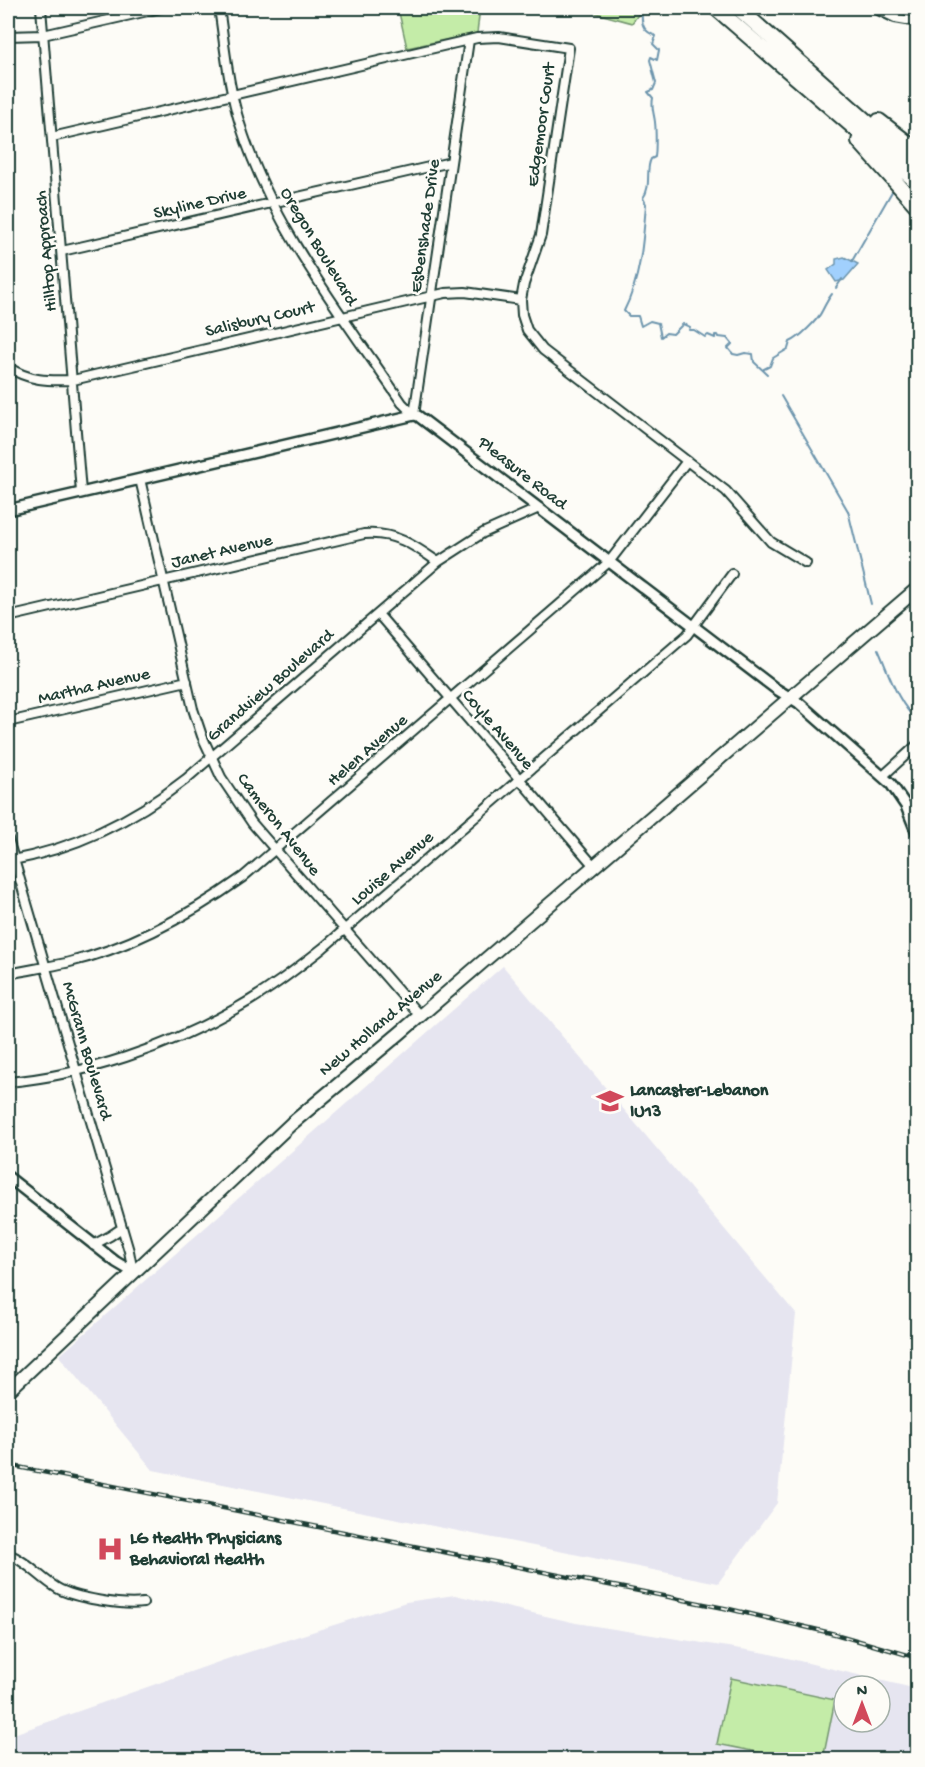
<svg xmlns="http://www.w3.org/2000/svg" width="925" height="1767" font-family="'Gochi Hand',sans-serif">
	<rect width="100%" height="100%" fill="#fdfcf7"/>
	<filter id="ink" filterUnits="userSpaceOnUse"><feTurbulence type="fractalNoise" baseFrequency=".0167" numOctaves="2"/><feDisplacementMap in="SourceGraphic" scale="12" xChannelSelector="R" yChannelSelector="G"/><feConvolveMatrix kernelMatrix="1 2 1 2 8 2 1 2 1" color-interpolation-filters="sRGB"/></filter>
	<g filter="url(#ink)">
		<path fill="#e6e5f0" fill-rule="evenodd" d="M503,966L796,1314L777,1503L718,1583L153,1470L59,1356Z
			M455,1595L576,1623L766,1653L917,1689V1759L8,1760V1736L227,1659L406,1602ZM844,1686H880V1722H844Z"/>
		<path fill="#c4eca8" stroke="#72946e" stroke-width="1.5" d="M398,8H480L477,33L407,48Z
			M577,8H643L632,23Z
			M731,1678L835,1700L823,1759H792L717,1744Z"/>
		<path fill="#a1d0fd" stroke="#6d95ad" stroke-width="1.5" d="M844,257L858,264L844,280L836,282L828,270L836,264V259Z"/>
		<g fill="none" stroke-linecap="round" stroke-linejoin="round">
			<path stroke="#6d95ad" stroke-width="2" d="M619,8H626
				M627,8L642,15C641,26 645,32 656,36L653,44L659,50L657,60L651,57L650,60L656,83L653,90L648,92L653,98C651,108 654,113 655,122C656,131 656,149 655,157L651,159C645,170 652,186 643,198L646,204C643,242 641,277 624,311L629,316H638L641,326L650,321L658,323L661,337L666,333L673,334L683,324L690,327L689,330H694L705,337L708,335L715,338V335H718L719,337L727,338L732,344L728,348L733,354L738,355L745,353L753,354L754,362L767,374
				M852,261L894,188
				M836,288L842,279
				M764,369L770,366L773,358L788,349L790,342C798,339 818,320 822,311C826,304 827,300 832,294
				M781,396L848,511L871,604
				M878,649C889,673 897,703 918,721"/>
			<defs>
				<path id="minor" d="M41,8L81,492
					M219,8C225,47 228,86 240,124C272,227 342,315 402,403L414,415
					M874,8L895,18L918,22
					M8,36L43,35L161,8
					M52,137L477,38L499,37L569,48L541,235L524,284L521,300L522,315L527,330L543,350L726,491L771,542L806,563
					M62,251L451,162
					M8,367C29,381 48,381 73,380L445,293L465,292L521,300
					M414,415L469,40
					M140,479L193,709L202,736L221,777L252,823L420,1016
					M378,614L594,866
					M8,617L364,534C394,531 415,546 438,562
					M8,722L187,681
					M883,776L918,744
					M8,839L129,1251L133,1272
					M8,861C74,849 134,820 186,779L438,562L483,533L539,508
					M8,974C27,970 47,967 66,963C130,948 190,915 243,877L609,562L687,461
					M8,1082C86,1075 168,1047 237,1008C268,991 295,970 323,948L687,635L732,574
					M93,1245L110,1236L122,1228
					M8,1554C27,1561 40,1578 57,1588C74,1598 124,1606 143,1603"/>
				<path id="tertiary" d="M8,510L414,415L418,416L776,689L799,703L891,784L906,806L918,836
					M8,1177L116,1262L133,1272"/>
				<path id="primary" d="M8,1391L291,1124L400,1033L918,588"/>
				<path id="motorway" d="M716,8L918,183
					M738,8L918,167
					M879,121L918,151
					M859,141L918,207"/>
			</defs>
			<use href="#minor" stroke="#1f3d34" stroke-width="12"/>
			<use href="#tertiary" stroke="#1f3d34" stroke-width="14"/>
			<use href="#primary" stroke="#1f3d34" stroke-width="16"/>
			<use href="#motorway" stroke="#1f3d34" stroke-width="18"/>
			<use href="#minor" stroke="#fdfcf7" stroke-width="8"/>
			<use href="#tertiary" stroke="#fdfcf7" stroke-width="9"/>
			<use href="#primary" stroke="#fdfcf7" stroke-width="12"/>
			<use href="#motorway" stroke="#fdfcf7" stroke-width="14"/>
			<defs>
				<path id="rail" d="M8,1465L729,1609L835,1634L918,1658"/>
			</defs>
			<use href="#rail" stroke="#1f3d34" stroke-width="4.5"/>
			<use href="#rail" stroke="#fdfcf7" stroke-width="2" stroke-dasharray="7" stroke-linecap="butt"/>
		</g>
	</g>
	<defs>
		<symbol id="school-bare" viewBox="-9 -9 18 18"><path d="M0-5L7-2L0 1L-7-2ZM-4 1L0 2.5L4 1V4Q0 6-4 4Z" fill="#d1495b" stroke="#fdfcf7" stroke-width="2.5" paint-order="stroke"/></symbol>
		<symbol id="hospital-bare" viewBox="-9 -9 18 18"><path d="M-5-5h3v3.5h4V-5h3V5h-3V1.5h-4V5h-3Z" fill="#d1495b" stroke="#fdfcf7" stroke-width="2.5" paint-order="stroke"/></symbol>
	</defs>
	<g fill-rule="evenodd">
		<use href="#school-bare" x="591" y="1082" width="38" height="38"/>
		<use href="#hospital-bare" x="91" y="1530" width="38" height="38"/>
	</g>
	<g text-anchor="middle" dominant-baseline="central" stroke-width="5" stroke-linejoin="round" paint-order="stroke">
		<g font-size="18" fill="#1f3d34" stroke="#fdfcf7">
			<text transform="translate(542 125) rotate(-82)">Edgemoor Court</text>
			<text transform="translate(200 204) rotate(-13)">Skyline Drive</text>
			<text transform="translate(426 226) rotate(-82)">Esbenshade Drive</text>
			<text transform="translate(318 247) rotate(59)">Oregon Boulevard</text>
			<text transform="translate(47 251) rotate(-95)">Hilltop Approach</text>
			<text transform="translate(260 320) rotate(-13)">Salisbury Court</text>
			<text transform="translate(522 474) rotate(38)">Pleasure Road</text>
			<text transform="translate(222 552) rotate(-13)">Janet Avenue</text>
			<text transform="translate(271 686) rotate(-41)">Grandview Boulevard</text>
			<text transform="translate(94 687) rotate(-13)">Martha Avenue</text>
			<text transform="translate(497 730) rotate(49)">Coyle Avenue</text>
			<text transform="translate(368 751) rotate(-41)">Helen Avenue</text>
			<text transform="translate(278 825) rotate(52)">Cameron Avenue</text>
			<text transform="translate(393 869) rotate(-41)">Louise Avenue</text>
			<text transform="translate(381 1024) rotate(-40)">New Holland Avenue</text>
			<text transform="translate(86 1051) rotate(74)">McGrann Boulevard</text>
		</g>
		<g font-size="18" font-weight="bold" fill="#1f3d34" stroke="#fdfcf7" text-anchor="start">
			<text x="630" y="1091">Lancaster-Lebanon<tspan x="630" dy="21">IU13</tspan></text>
			<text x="130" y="1539">LG Health Physicians<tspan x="130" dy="21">Behavioral Health</tspan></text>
		</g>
	</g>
	<rect width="925" height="1767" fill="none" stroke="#fdfcf7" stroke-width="30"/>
	<rect x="15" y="15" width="895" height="1737" fill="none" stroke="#1f3d34" stroke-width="2" filter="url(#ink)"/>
	<g transform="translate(862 1704)"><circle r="28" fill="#fdfcf7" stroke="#a4b0a9" stroke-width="1.5"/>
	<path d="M0-4.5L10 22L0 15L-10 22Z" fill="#d1495b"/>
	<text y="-9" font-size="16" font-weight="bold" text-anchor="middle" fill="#1f3d34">N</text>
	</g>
</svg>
